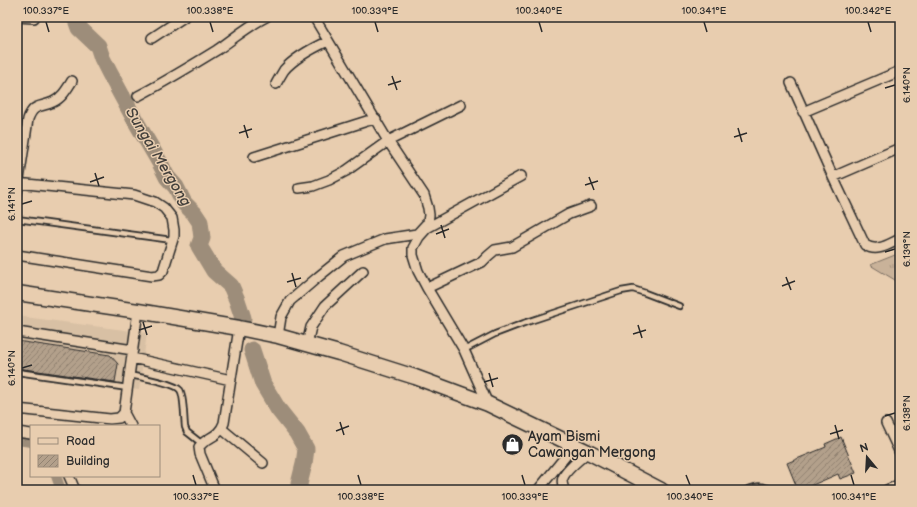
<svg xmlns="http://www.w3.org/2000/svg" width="917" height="507" font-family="'Balsamiq Sans',sans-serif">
	<defs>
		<pattern id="park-tufts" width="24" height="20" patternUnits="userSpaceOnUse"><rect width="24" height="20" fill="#c9b299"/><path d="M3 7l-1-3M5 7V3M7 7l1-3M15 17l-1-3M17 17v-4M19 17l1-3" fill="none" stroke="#a3917d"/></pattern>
		<pattern id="building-hatch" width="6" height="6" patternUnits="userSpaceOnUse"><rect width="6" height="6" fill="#b3a08b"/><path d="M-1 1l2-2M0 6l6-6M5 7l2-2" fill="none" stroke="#928372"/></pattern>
	</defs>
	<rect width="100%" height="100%" fill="#e8cdaf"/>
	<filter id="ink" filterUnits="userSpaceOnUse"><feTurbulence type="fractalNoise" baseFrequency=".025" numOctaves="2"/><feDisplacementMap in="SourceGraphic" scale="8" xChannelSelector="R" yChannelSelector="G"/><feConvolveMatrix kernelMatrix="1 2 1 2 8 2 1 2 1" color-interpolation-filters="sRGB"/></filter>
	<g filter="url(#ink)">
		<path fill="#d8c0a4" d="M17,316L147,333L139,390L17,374Z"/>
		<path fill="url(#park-tufts)" stroke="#7a6e62" d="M900,253V283L870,265Z"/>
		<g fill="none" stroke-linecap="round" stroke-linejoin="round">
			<path stroke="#9d8d7a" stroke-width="10" d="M17,440L31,442
				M56,476L61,490"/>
			<path stroke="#9d8d7a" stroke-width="17" d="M75,17L79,28L98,46L102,58L109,72L135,120L160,163L167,177L176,187L184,203L194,213L200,222L202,238L199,246L214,271L231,286L237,300L243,318
				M252,350L263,384L278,409L297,433L306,449L304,464L299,484L300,490"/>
		</g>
		<path fill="url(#building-hatch)" stroke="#2b2b2b" d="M17,341L110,355L118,364L115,382L17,368Z
			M841,437L856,473L840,479L838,474L801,490H798L787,463L826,447L825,444Z"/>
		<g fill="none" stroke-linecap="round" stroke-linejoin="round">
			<defs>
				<path id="service" d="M17,219L172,240
					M464,350L495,334L524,323L621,291L633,289L645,293L679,306
					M17,372L128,388
					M129,375C139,377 175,383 180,390C184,395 184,419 185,427L187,432L201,443
					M746,490C759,485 760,485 773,490"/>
				<path id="minor" d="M17,17L34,18
					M152,38L184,17
					M791,83L833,177L865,245C877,253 889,244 900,239
					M276,84C278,80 281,75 284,70C295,57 313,48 328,41
					M138,96C165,82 191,66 217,50C233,39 248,26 266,17
					M803,112L900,71
					M254,157L367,121L376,119
					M833,177L900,148
					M17,183L134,195L155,202L164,208L172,218L174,230V236L163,271L159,275L152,276L17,255
					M299,188L313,186L329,180L346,171L388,141L461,105
					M17,193L28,119C34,103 40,108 53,102C62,98 67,89 72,81
					M427,288L482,262L488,256L495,250L512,247L569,214L591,206
					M17,332L133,350
					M278,336L281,317L290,301L318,277L344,256L368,246L385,239L417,234L428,222L429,215L428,208L424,195L388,141L314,17
					M307,344L311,327L325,306L363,271
					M132,358L231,380
					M488,404L464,350L427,288L418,271L413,255V248L419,237L427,228L521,176
					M17,409L110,419L119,418L124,413L138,311
					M124,413L131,426
					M886,423L900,453
					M222,429L263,463
					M17,432L31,434
					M69,476L75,490
					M215,490L200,454L199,447C207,436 218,439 224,423L239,328
					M538,490L574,446
					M564,490C563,486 561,481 563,478C565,471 582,457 588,452
					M887,490L900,484"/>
				<path id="primary" d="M17,293L138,311L239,328L278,336L339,353L415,377L488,404L588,452L661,490"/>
			</defs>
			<use href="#service" stroke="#2b2b2b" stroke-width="8"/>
			<use href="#minor" stroke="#2b2b2b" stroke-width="12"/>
			<use href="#primary" stroke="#2b2b2b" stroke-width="17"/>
			<use href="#service" stroke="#e8cdaf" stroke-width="4.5"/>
			<use href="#minor" stroke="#e8cdaf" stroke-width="9"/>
			<use href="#primary" stroke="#e8cdaf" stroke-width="14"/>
		</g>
	</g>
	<path fill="none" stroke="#2b2b2b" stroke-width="1.5" d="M46,22L49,32M210,22L213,32M375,22L378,32M539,22L542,32M704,22L707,32M868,22L871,32M392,76L397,90M388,85L401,81M885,88L895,85M244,125L248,138M738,128L742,142M239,133L252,129M734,137L747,133M95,173L99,186M589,177L594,190M90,182L104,177M585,185L598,181M22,204L32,201M441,225L445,238M436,234L449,229M885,252L895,249M292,273L296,287M786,277L791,290M287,282L301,278M782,286L795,281M143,322L147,335M638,325L642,338M139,330L152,326M633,334L646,330M22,368L32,365M489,373L493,387M484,382L498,378M885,416L895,413M340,422L344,435M835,425L839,439M336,431L349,426M830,434L843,430M193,475L196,485M358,475L361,485M522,475L525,485M686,475L690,485M851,475L854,485"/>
	<defs>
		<symbol id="shop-disc" viewBox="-11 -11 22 22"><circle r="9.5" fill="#2b2b2b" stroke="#e8cdaf"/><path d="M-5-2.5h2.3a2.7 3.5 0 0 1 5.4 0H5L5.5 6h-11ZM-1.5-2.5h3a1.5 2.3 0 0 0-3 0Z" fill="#fff"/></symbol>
	</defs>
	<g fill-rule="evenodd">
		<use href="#shop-disc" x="500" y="432" width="25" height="25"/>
	</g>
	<g text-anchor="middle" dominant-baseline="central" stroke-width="3" stroke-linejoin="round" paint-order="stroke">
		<g font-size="14" fill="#2b2b2b" stroke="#e8cdaf" text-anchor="start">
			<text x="528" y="436">Ayam Bismi<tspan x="528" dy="16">Cawangan Mergong</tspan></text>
		</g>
		<g font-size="15" font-style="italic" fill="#423f3b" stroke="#e8cdaf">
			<text transform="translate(158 157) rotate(59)">Sungai Mergong</text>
		</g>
	</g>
	<rect width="917" height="507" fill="none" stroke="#e8cdaf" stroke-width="44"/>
	<rect x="30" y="425" width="130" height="52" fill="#e8cdaf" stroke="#9c8c7a"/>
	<rect x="38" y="438" width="20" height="6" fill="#e8cdaf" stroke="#9c8c7a"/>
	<text x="66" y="445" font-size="12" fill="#2b2b2b">Road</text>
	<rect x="38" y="455" width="20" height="12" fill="url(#building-hatch)" stroke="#9c8c7a"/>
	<text x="66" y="465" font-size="12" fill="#2b2b2b">Building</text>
	<g transform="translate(867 457) rotate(342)" stroke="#e8cdaf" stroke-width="3" paint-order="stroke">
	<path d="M0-3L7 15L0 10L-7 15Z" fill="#2b2b2b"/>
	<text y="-6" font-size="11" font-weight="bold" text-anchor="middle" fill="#2b2b2b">N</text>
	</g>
	<rect x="22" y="22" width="873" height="463" fill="none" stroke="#2b2b2b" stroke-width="1.5"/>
	<g font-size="10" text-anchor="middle" fill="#2b2b2b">
		<text x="46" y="14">100.337°E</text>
		<text x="210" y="14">100.338°E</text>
		<text x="375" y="14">100.339°E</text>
		<text x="539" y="14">100.340°E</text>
		<text x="704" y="14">100.341°E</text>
		<text x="868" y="14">100.342°E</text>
		<text transform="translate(906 85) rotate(-90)" y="4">6.140°N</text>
		<text transform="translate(11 204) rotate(-90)" y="4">6.141°N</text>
		<text transform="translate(906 249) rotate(-90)" y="4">6.139°N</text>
		<text transform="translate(11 368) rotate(-90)" y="4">6.140°N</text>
		<text transform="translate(906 413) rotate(-90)" y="4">6.138°N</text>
		<text x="196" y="500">100.337°E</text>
		<text x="361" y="500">100.338°E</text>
		<text x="525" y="500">100.339°E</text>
		<text x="690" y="500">100.340°E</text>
		<text x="854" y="500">100.341°E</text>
	</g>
</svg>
